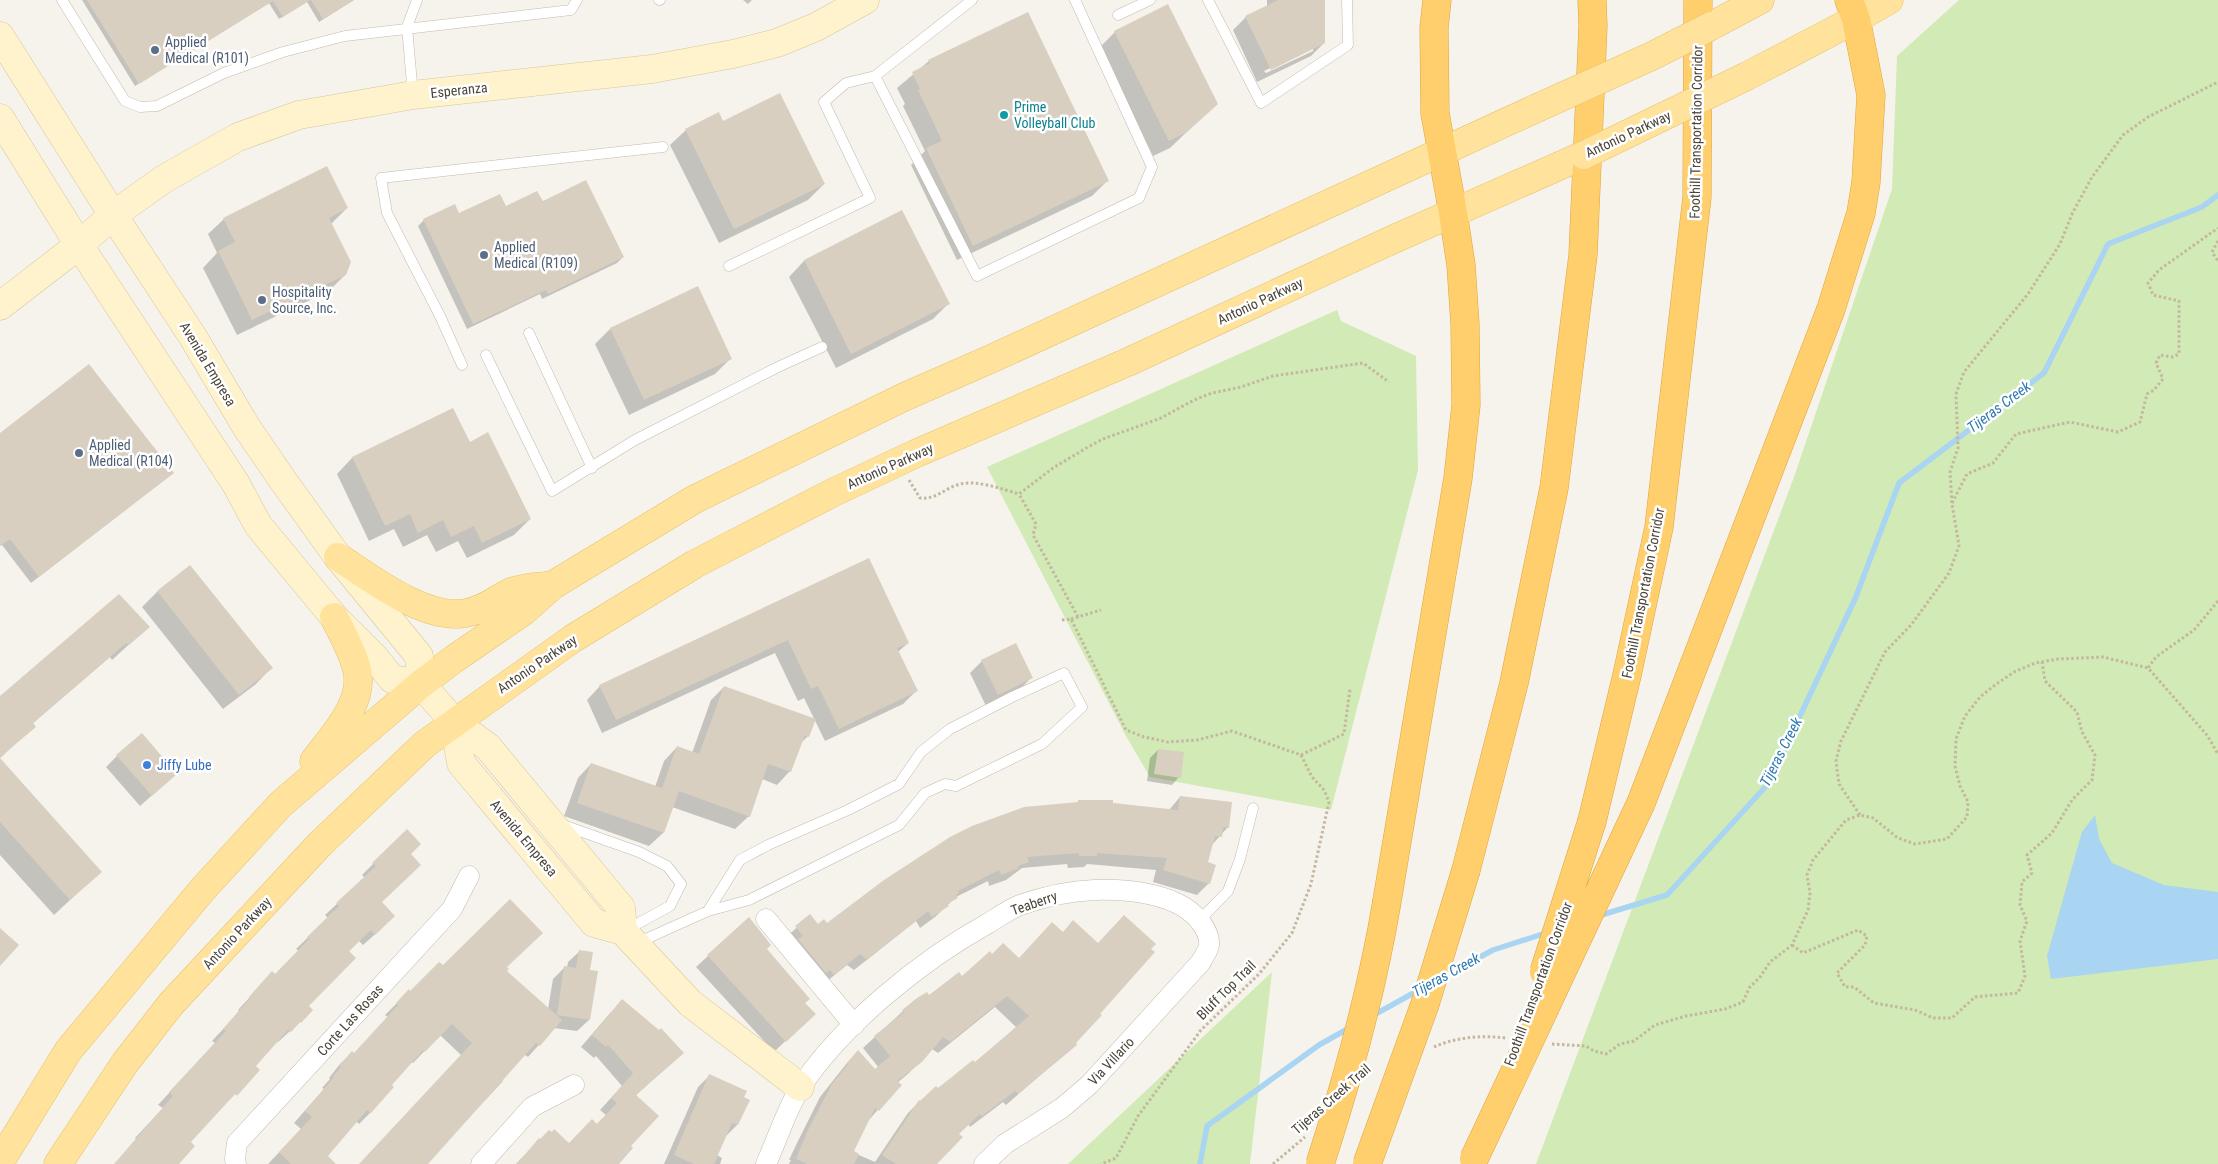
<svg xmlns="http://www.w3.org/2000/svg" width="2218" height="1164" font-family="'Roboto Condensed',sans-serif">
	<rect width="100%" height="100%" fill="#f6f3ec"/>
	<path fill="#d2eab5" d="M1959,0H2218V1164H1536L1794,477L1892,189L1897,56Z
		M1337,310L1341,321L1416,356L1418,470L1331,810L1150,777L1126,736L987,467Z
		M1272,972L1250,1164H1068Z"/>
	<path fill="#a9d4f2" d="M2095,815L2099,839L2112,863L2164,885L2218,892V959L2051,979L2047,956L2082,832Z"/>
	<path fill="#0003" fill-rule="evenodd" d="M82,0H354L319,22L307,2L279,19L269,3L135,86Z
		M743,0H752L748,4Z
		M1267,0H1324V43L1311,56L1257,82L1233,30L1246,17L1267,7ZM1313,48V51L1266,73L1264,71Z
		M1115,32L1216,104L1170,148L1153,156L1100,47Z
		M929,61L1107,181L1092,196L957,260L911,165L925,151L903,106L905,104L897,88Z
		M722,123L824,184L808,200L719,243L670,145L686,130Z
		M542,203L623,257L617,263L542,299L540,294L467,329L418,226L424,220L454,206L458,215Z
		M347,208L331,224L345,275L329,291L237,335L203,268L217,253L208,234L224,219Z
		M901,212L948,304L933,319L836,368L789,277L804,261Z
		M610,329L731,358L715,374L629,415L595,344Z
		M453,410L469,443L530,519L514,535L467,558L458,541L436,552L427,535L403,547L394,529L369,541L337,474L352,458Z
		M0,435L172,473L31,583L2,545L0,546Z
		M868,560L908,643L898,652L916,691L903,704L825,741L804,698L798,701L775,653L602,733L587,700L600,686Z
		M190,566L271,668L256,684L223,709L142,607L157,592Z
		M148,627L112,660L110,657L32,724L34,727L0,758V698Z
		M982,661L1032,677L1020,689L986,706L970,673Z
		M724,687L808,736L800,744L790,771L777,785L762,779L749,816L735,829L672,807L663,833L649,846L564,816L578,778L591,764L655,787L664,761L677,747L692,753L711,700Z
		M1158,750L1179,777L1172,785L1147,781L1150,758Z
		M117,756L176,774L140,806L106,767Z
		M0,760L100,872L54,915L0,855Z
		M1180,797L1228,827L1211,846L1206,863L1209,883L1197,895L1153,882L1156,870L1087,864L1084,867L1068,868L1067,864L1022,868L1006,880L989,886L988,881L956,897L935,917L920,928L916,921L854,970L847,965L821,986L784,939L810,916L818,926L827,925L1112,804L1169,810Z
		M409,854L381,902L382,928L363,945L359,941L348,952L307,1006L300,1022L278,1042L277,1041L254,1066L258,1070L189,1142L177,1164H163L135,1138L163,1108L158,1105L215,1043L212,1041L240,1011L238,1010L261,985L275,976L299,951L296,949L328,918L325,915L365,878L362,875L373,864Z
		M765,949L803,1003L802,1025L774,1052L696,967L708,956Z
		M580,951L588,971L589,1020L577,1031L554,1028L528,1057L524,1054L501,1079L503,1081L426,1164H360L461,1055L440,1035L413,1063L411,1062L390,1085L392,1087L370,1113L359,1124L356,1121L326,1156L334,1164H268L301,1129L294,1123L324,1089L322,1088L330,1079L329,1078L340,1064L352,1053L354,1054L388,1017L385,1015L397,1003L443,967H506L505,971L548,1009L553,979L565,967L567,968L568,962Z
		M990,953L1075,1045L1006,1105L1003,1102L970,1127L968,1124L958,1134L936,1164H789L791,1160H789L797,1143L820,1097L847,1063L858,1052L875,1071L879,1068L863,1048L903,1011L962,978ZM995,1007L1017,1028L975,1064L919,1102L908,1113L875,1162L852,1152L867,1122L900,1085L897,1083L909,1073L932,1049L938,1053Z
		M611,1012L682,1053L635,1096L629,1146L618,1164H516L539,1140L569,1145L596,1125L606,1115L600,1110L622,1086L596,1056L594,1058L581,1047Z
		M710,1075L743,1098L737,1125L726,1136L717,1155L722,1158L720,1164H664L698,1087Z"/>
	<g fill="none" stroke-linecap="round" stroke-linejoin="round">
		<path stroke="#a9d4f2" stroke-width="5.5" d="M1598,916L1667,895L1768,784L1855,599L1899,483L2044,373L2108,244L2202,207L2218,195
			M1443,977L1493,950L1549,932
			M1372,1016L1419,990
			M1200,1164L1207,1126L1319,1045L1351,1027"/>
	</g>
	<path fill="#d8cfc1" d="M87,0H310L283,17L273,1L139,84Z
		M311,0H354L323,19Z
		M1278,0H1325V43L1271,70L1245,16Z
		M1168,4L1218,104L1187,132L1169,141L1114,31Z
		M1028,12L1109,181L973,246L926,148L942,141L918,90L920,89L912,72L930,63L928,60Z
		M780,93L825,184L734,229L685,129L719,112L723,121Z
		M327,166L348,208L329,218L351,262L346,275L252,320L218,251L235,242L223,218Z
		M586,180L624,257L548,294L546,290L473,324L423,219L455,204L459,213L500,194L506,206L537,191L543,201Z
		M902,210L950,304L851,354L804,260Z
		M698,286L732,359L644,400L610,328Z
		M89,364L174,473L39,577L10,539L0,546V433Z
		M453,408L470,442L488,432L531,519L482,543L474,526L451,537L443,520L418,533L410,514L385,526L352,457Z
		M869,558L909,643L897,648L918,691L839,729L818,686L811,689L788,640L616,720L599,685Z
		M190,565L273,668L239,695L157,591Z
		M119,594L150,627L129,645L126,643L33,723L36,727L0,757V696Z
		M1016,643L1033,678L998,695L981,660Z
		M724,686L816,719L809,737L805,735L791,772L768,764L750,817L679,791L664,833L577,803L591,763L662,788L677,746L699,754Z
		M142,733L177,774L152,796L116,755Z
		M1158,749L1184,752L1181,778L1154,774Z
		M0,758L102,872L70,900L0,822Z
		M1180,796L1232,802L1229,828L1223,827L1222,837L1215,836L1208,862L1216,865L1210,884L1163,870L1167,858L1097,853V856H1079V853L1027,857L1029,862L1018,866L1019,868L1001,875L999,870L958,891L959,893L956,895L958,898L947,904L949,906L932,917L928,911L867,960L860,954L834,975L830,970L826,973L798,939L803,936L795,926L810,914L818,924L824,919L827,923L884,880L950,837L972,826L1024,807L1078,802V800H1113V803L1178,810Z
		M407,829L421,844L411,854L421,865L382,902L395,916L375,935L371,930L349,951L356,958L309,1006L313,1010L301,1023L300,1022L291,1032L288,1030L256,1066L260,1070L237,1096L235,1094L191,1142L195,1146L179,1164H114L173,1096L169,1092L226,1031L223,1029L250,998L249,997L272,971L275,974L309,939L307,937L339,906L336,903L376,866L372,863Z
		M510,899L543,933L507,967L509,969L507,971L562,1020L540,1046L536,1043L428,1164H359L472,1043L452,1024L425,1052L423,1050L392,1085L394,1087L371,1113L367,1110L328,1156L336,1164H291L279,1152L312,1117L305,1111L334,1077L333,1076L341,1067L339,1066L352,1051L354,1053L398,1005L396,1003L409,989L410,991L439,962L443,965Z
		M1124,915L1156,944L1151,949L1155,952L1100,1014L1102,1015L1076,1043L1077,1045L1018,1094L1015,1091L982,1116L980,1114L959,1134L963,1137L937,1164H896L882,1155L919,1100L920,1101L936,1086L938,1088L973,1060L975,1062L1029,1016L1007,996L950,1042L943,1037L922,1062L897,1081L902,1085L879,1111L875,1108L854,1151L859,1154L854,1164H807L796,1159L808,1130L832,1084L848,1064L847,1063L858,1050L875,1069L890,1056L874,1036L904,1012L902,1010L917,998L927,992L929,995L933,992L959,972L962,976L990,951L992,954L1003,943L1019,958L1052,922L1063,932L1073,920L1098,943Z
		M749,917L771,945L767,949L810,999L805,1003L816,1014L786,1042L707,955Z
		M0,928L19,945L0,966Z
		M579,950L593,952L590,970L598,971L590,1020L557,1015L564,966L576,968Z
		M622,999L659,1030L661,1028L684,1053L636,1095L659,1116L631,1146L633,1148L619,1164H517L539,1138L540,1139L549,1130L552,1132L554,1129L569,1143L592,1119L597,1124L617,1103L611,1098L633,1073L608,1045L606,1047L592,1035Z
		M709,1074L747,1091L744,1097L750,1100L738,1125L732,1123L714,1164H694L674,1155Z"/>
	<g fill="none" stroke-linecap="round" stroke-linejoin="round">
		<defs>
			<path id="lane" d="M62,0L125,101L140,107L157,106L224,73L283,52L345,36L571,10L577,0
				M659,0H660
				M1208,0L1261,103L1348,45L1347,0
				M1118,15L1150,0
				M875,76L977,276L1139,198L1152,167L1075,0
				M413,95L407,27L417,0
				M729,266L870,198L824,102L846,83L875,76L972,0
				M529,333L592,468
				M486,355L552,491L635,440L778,367L822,347
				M462,365L440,316L387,213L381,178L663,147
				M560,824L639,852L667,866L681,884L670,906L626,930
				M1200,920L1228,891L1240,859L1253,808
				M637,943L708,911L749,900L899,825L925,793L945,784L956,786L1042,744L1082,707L1064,673L1012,697L950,729L921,752L899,784L848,810L768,845L740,860L708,911"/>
			<path id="street" d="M766,919L854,1025
				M236,1164L235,1159L237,1143L452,909L469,876
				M481,1164L532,1107L574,1085
				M766,1164C777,1140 788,1105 802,1085C844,1023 922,960 987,924C997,918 1008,910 1020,905C1043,897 1069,891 1094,890C1128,889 1181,893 1202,924C1206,930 1210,937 1209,945C1209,950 1203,957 1201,962L1090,1084L1062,1108L1005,1144L984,1164"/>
			<path id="secondary" d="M0,36L113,215L193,337L247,428L284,482L338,557L419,656L421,684
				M0,118L79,245L236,484L258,525L334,617L375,658L392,679L421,684L454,722L488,747L621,908L623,931
				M0,306L79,245L113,215L164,179L238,137L299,115L413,95L652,69L733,54L777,43L816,27L865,0
				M454,722L461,763L594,923L623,931L690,1003L800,1087"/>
			<path id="primary" d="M1711,26L1760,0
				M1747,76L1856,19L1889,0
				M338,557C371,578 425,621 466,613C484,610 495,600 511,592C523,587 540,587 553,585
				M314,761C332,737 365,703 357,670C353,652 342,633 334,617
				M0,1162L68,1051L203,889L281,804L421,684L454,659L524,611L553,585L695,499L904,397L993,358L1537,108
				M58,1164L125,1063L171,1004L320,844L425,744L572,639L695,564L832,493L917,453L1128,362L1394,239L1584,155"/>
			<path id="highway" d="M1641,803L1831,309L1861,213L1866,182L1871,95L1856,19L1849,0
				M1592,821L1627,675L1659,527L1697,197L1698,0
				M1466,870L1514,683L1554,488L1583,255L1593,26L1592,0
				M1387,901L1458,478L1466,405L1465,324L1461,265L1453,213L1435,113L1434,28L1437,0"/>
		</defs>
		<use href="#lane" stroke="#c2bbae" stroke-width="11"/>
		<use href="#street" stroke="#c2bbae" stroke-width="21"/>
		<use href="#secondary" stroke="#d6c79b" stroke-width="29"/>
		<use href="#primary" stroke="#e6c16a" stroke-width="29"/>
		<use href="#highway" stroke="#e0a43c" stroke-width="29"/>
		<path stroke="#c4b79f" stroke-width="3" stroke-dasharray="2.5 2.5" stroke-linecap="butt" d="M2218,241L2212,252L2218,261
			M909,480L920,498C936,500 945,488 960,484C978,480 1002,489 1019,494
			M1952,503L1967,474L1993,463L2016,434L2070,422L2118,432L2140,422L2147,394L2154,390L2163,379L2156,363L2160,355L2173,357L2179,354V301L2153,295L2148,283L2159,270L2218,228
			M2218,601L2194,630L2156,657L2148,668L2207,735L2218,754
			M1078,617L1033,535L1036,524L1019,494L1053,468L1088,447L1103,439L1161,418L1194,400L1212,393L1241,387L1273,376L1363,363L1389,382
			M1071,619L1101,610
			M1062,620L1071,619L1126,730L1144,737L1168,742L1197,740L1232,731L1301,755L1312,777L1324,790L1329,802L1311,884L1292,933L1259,974L1201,1030L1138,1116L1116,1158L1101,1164
			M1301,755L1344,734L1350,689
			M1860,815L1839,784L1836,761L1841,741L1885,652L1911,625L1949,573L1959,546L1952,504L1950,472L1958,448L1956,394L1964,372L2028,294L2060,244L2072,214L2092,177L2123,135L2148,117L2218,82
			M1792,945L1803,953L1858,930L1867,936L1865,945L1837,973L1845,987H1854L1874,1003L1915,1010L1933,1018H1952L1975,997L2018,993L2025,976L2020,941L2027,921L2020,905L2022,882L2032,873L2027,855L2052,833L2072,800L2092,780L2095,755L2082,732L2077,712L2045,681L2042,662
			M1552,1044L1586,1046L1594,1051L1606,1054L1620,1044L1634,1041L1655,1025L1686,1016L1725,1009L1743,1002L1749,988L1760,977L1770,962L1792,945L1808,910L1810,893L1807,875L1813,860L1846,820L1860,815L1873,818L1898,838L1915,844L1947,839L1967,817L1968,802L1960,786L1955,766L1956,739L1965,716L1980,697L1995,685L2014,672L2035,663L2058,659L2103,657L2148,668
			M1434,1047C1456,1037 1482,1035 1506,1038
			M1273,1164L1305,1137"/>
		<use href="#lane" stroke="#fff" stroke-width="10"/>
		<use href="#street" stroke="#fff" stroke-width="20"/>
		<use href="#secondary" stroke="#fff3cd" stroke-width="28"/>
		<use href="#primary" stroke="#ffe39c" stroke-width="28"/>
		<use href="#highway" stroke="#ffcf6e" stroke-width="28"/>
		<defs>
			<path id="primary-bridge" d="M1537,108L1652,56L1711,26
				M1584,155L1747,76"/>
			<path id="highway-bridge" d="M1544,972L1592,821
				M1474,1159L1641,803
				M1320,1164C1348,1078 1372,991 1387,901
				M1367,1164L1425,1004L1466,870"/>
		</defs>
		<use href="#primary-bridge" stroke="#e6c16a" stroke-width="29" stroke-linecap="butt"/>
		<use href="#highway-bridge" stroke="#e0a43c" stroke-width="29" stroke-linecap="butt"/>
		<use href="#primary-bridge" stroke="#ffe39c" stroke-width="28"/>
		<use href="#highway-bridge" stroke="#ffcf6e" stroke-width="28"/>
	</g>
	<g fill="#5c6f8a" stroke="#fff" stroke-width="2">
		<circle cx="155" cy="50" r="5"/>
		<circle cx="484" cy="255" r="5"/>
		<circle cx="262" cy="300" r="5"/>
		<circle cx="79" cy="453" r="5"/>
	</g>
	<circle fill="#0f9aa8" stroke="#fff" stroke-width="2" cx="1004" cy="115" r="5"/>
	<circle fill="#3f7fe0" stroke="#fff" stroke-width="2" cx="147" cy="765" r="5"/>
	<g text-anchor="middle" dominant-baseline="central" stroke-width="5" stroke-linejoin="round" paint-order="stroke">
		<g font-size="14" fill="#4e5e75" stroke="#fff" text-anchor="start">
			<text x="165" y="42">Applied<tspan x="165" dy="16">Medical (R101)</tspan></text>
			<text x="494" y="247">Applied<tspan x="494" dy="16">Medical (R109)</tspan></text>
			<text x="272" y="292">Hospitality<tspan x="272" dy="16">Source, Inc.</tspan></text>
			<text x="89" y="445">Applied<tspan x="89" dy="16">Medical (R104)</tspan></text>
		</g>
		<g font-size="14" fill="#4b4439" stroke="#fff">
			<text transform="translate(459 90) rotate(-6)">Esperanza</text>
			<text transform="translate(1696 132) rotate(-89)">Foothill Transportation Corridor</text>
			<text transform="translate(1628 134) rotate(-25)">Antonio Parkway</text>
			<text transform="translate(1260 301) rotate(-25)">Antonio Parkway</text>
			<text transform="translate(208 364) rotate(59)">Avenida Empresa</text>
			<text transform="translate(890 466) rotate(-24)">Antonio Parkway</text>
			<text transform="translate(1643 593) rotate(-79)">Foothill Transportation Corridor</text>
			<text transform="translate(537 664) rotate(-34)">Antonio Parkway</text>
			<text transform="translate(524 838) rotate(50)">Avenida Empresa</text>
			<text transform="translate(1034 903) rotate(-19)">Teaberry</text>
			<text transform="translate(237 933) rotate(-47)">Antonio Parkway</text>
			<text transform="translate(1538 984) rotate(-70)">Foothill Transportation Corridor</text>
			<text transform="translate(1226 990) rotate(-45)">Bluff Top Trail</text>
			<text transform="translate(350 1020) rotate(-48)">Corte Las Rosas</text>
			<text transform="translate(1111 1061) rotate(-47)">Via Villario</text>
			<text transform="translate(1331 1099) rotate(-41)">Tijeras Creek Trail</text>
		</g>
		<g font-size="14" fill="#0d838f" stroke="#fff" text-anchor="start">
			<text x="1014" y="107">Prime<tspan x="1014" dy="16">Volleyball Club</tspan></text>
		</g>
		<g font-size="14" fill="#366cbe" stroke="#fff" text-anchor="start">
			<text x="157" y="765">Jiffy Lube</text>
		</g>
		<g font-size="15" font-style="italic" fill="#2e7ab2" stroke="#fff">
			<text transform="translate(1999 407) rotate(-37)">Tijeras Creek</text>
			<text transform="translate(1781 752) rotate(-63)">Tijeras Creek</text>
			<text transform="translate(1446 975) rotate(-29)">Tijeras Creek</text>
		</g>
	</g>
</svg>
